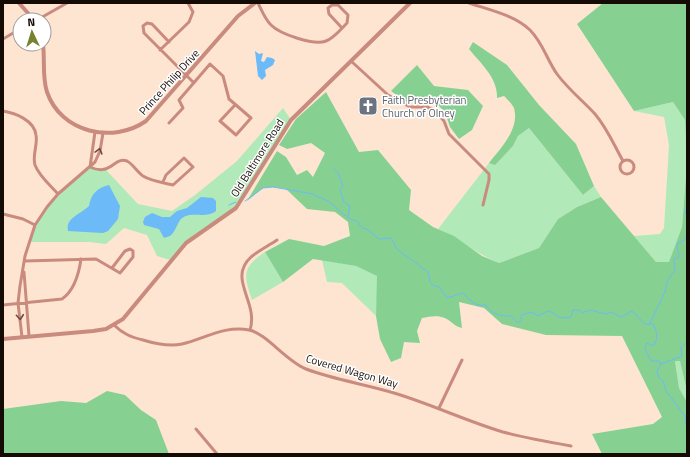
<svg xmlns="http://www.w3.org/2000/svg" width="690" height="457" font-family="'Titillium Web',sans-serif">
	<rect width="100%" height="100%" fill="#fee5d2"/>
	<path fill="#b1e9b8" d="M673,102L685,120L687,163L682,227L669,263L656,262L634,236L660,234L664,228L669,145L664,117L634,111Z
		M283,108L291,120L236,208L196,234L170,260L157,256L147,235L124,228L106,244L89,242H28C40,210 64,189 90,167L106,170L138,204L172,211L195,195L237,161Z
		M529,128L583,195L594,186L601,197L577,207L558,219L539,248L499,263C477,254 460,239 438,229L489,163L495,164L513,146L518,136Z
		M265,252L283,282L252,300C244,276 241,268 265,252Z
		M322,260L356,266L378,276L376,316L342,283L327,282Z
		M680,360L687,391V402L679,388L675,361Z"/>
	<path fill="#86d192" d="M603,3H687V391L680,361H675L679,388L687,402V454H602L592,434L653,424L662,417L622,336L546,335L502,324L484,308L459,302L462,328C457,327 455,325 451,322C442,314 432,316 422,318L417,331L420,343L404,342L401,358L391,362L380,339L376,316L377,276L356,266L313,259L283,282L265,252L289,239L324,246L350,236L348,222L335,212L307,209L286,189L273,187L263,188L247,201L277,151L286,157L297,175L307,170L313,177L325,153L311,143L287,149L279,145L296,119L326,92L359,152L378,150L411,190L409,210L433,227L454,236L482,256L499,263L539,248L558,219L577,207L601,197L656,262H669L682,227L687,163L685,120L673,102L634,111L577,24Z
		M473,42L507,65L539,105L576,144L594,186L583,195L529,128L518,136L513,146L495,165L489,163C500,149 520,129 514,108C512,104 507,99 504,96L497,98C498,78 481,64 469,49Z
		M417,65L434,86L468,90L483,106L472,130L459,139L450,127L445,112L435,102H406L391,91Z
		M107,391L125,395L141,410L156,420L169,454H3V409L61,401L86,403Z"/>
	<path fill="#6cbaf7" d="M255,51L259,54L263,53L261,61L264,62L267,57L272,58L275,60L273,65L265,70L266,76L262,80L258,76Z
		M109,185L120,206L118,219L108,231L103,233L68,231C65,218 81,214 89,206C91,194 97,188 109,185Z
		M201,197L213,198L216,201V211C206,219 192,211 182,218C177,222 176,232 170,236L164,238L159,229L144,225L143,222L145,217L152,213L162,217H170L177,211L187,208Z"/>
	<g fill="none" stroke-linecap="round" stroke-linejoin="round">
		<path stroke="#6cbaf7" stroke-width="1" d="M334,169L338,173L343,187L340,190L344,202L350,206L348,216
			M245,201L263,188L273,187L313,194C318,198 323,198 328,201C337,207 345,219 357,221L362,228L367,229L379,239L391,238L397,249L428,272L430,282L434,286L439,287L447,298L463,293C470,300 475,307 486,305C492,315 500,316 511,316L518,323L521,320V315L532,312L538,316L548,311C559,314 554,320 571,317L573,310H579L582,313L590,310L606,314L611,312L621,317L632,311L645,324H653C657,332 659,338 653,346L647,343L645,349L651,361H659L661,364L657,371L658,376L663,381L666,391L685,416L687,432
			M229,205L236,202
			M687,208L685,210L687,218
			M650,323L665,292L667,282L675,270L674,259L679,257L677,244L683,241L687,235
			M661,364L682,356L681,347L687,342"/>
		<path stroke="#ca8b7f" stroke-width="3" d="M258,3C262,11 265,19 271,25C280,34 314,46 326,41C334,38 341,29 347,23L348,15L338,5H332L328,8L329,14L342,28
			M469,3C490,10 514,15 530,30C543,43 547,60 557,74C568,89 582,100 595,114C607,128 614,145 623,161
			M37,20L67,3
			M3,39L20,29
			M169,42L152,24L147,23L143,26L144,33L194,83
			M160,50L189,22L193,12L188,3
			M351,61L388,95L410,107H427L434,110L444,121L449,134L489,174V180L483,205
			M3,111C15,113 34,120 36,135C38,145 32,155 35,165C39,176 51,186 58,194
			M169,123L183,108L179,100L210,64L223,76L229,99L251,118L236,135L220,121L235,105
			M620 167a7 7 0 1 1 14 0a7 7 0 1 1-14 0Z
			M90,167C111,177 114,156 127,161C133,164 137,172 143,176C151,181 164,183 173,185L193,167L184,158L166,175L163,182
			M90,167L95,132
			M3,214L23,219L35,225
			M25,261L96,259L120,273L133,257V251L130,249L125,251L112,268
			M24,272L29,336
			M3,305L62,299C75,290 79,273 81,259
			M114,325C123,334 131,337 143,340C156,344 169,347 182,344C204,339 225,325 249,330C266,333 286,361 306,369C335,380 365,384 394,393C431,404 466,421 503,432C525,438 548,442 571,446
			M250,330C259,302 227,279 251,257C258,251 268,246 277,240
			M22,337L18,303L20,286L25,256L35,225L47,207L58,194L95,162L100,151L103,133
			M439,408L462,360
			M196,429L217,454"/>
		<path stroke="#ca8b7f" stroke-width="4" d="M19,3L34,20
			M43,44C45,60 42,77 47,92C61,133 113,144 146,121L238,16L255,3
			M3,339L93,331L106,329L123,319L186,243L236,208L291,120L410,3"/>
	</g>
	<defs><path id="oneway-chevron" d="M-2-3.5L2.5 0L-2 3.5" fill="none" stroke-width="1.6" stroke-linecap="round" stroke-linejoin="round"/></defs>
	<g stroke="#704b42">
		<use href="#oneway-chevron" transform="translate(99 151) rotate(-75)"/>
		<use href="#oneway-chevron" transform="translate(20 317) rotate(85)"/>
	</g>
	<defs>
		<symbol id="church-square" viewBox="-11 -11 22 22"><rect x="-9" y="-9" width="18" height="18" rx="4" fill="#6b7280" stroke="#fff"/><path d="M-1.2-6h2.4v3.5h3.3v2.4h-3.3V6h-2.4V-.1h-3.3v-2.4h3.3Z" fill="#fff"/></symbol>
	</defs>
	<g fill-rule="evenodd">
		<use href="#church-square" x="357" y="95" width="22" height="22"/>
	</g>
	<g text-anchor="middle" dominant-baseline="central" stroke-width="3" stroke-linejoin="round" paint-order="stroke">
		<g font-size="11" fill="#150b05" stroke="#fff">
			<text transform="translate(169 82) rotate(-48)">Prince Philip Drive</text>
			<text transform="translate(257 158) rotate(-58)">Old Baltimore Road</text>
			<text transform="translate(352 371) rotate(16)">Covered Wagon Way</text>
		</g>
		<g font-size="11" fill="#5b616d" stroke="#fff" text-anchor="start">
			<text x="382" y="100">Faith Presbyterian<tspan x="382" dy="13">Church of Olney</tspan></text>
		</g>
	</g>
	<rect width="690" height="457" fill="none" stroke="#150b05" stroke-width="8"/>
	<g transform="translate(32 32) rotate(356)"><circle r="19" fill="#ffffff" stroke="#a19d9b"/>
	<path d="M0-3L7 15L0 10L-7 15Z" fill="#76822f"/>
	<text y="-6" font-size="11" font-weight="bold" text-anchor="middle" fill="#150b05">N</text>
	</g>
</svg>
